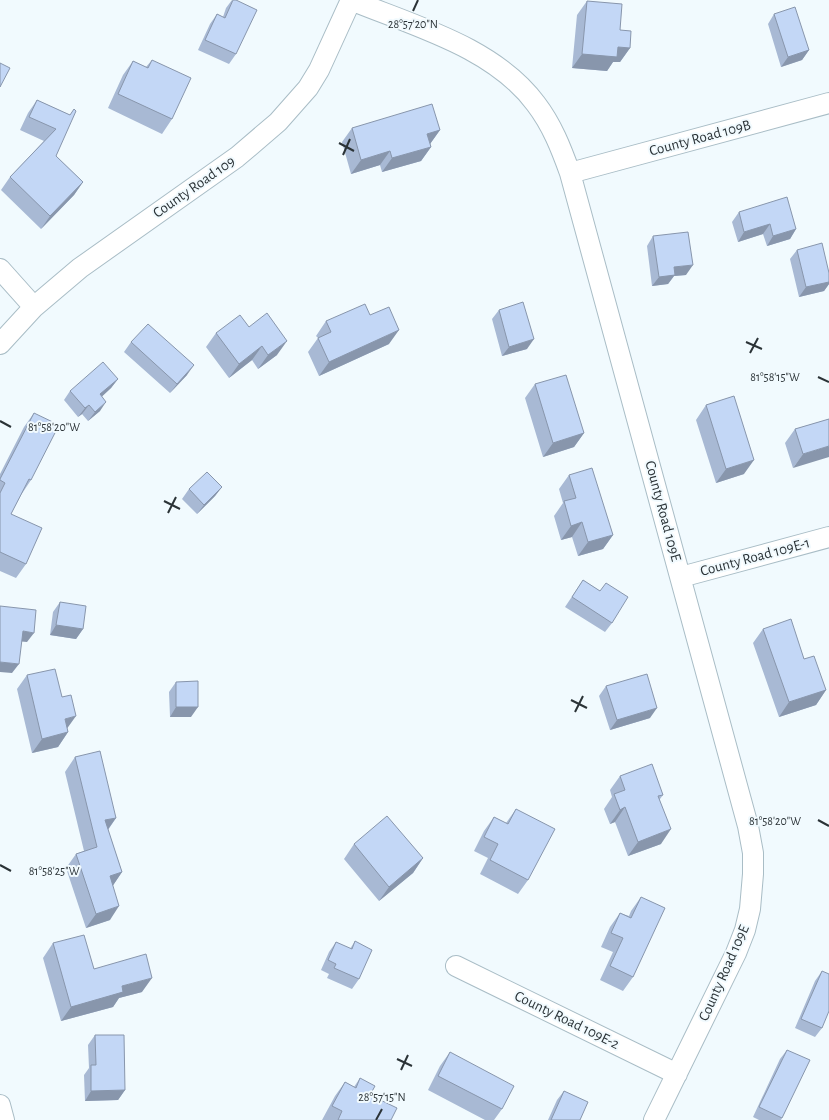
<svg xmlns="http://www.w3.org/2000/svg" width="829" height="1120" font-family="'Alegreya Sans',sans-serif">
	<rect width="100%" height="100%" fill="#f1fafe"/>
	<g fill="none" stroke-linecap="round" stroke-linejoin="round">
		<defs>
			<path id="minor" d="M351,0C414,26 494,47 536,104C552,125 561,148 570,173L748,826L753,853V874L750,909L745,930L736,953L654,1120
				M570,173L829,103
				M0,269L34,307
				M0,344L34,307L80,268L237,157L278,122L308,88L319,70L351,0
				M681,577L829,537
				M456,966L677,1074
				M0,1105L4,1120"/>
		</defs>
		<use href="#minor" stroke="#a9bdc6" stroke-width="22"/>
		<use href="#minor" stroke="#fff" stroke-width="20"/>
	</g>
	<path fill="#a8b9d4" d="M232,0L236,54L229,64L198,50L210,24L217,14L223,17L226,8Z
		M587,1L620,30L630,48L620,62H613L607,71L572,68L577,15Z
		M774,14L809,50L802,60L781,67L768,24Z
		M152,60L172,119L162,134L108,108L123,75L133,61L146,67Z
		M37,100L70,115L56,156L83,182L74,195L41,229L1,190L10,177L44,141L20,130L28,113Z
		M352,128L440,130L430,144L431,147L421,161L382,172L380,165L351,174L342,142Z
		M739,212L796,229L790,239L767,246L763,234L738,242L732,222Z
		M653,236L686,275L674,276L668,284L652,286L647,246Z
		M797,250L829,273V284L824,291L799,297L790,259Z
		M499,310L527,349L502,356L492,319Z
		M370,315L389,344L319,376L308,352L318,338L316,336L326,321Z
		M249,327L277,355L258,369L252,360L229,378L206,347L216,333Z
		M131,342L187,375L170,393L124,352Z
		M118,379L111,388L102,396L100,411L88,421L82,414L78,417L64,400L70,391Z
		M535,384L584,433L574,447L543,457L525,398Z
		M706,405L744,474L716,483L696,420Z
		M34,413L31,480L21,495L11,514L26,564L16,578L0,571V474L24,427Z
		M829,419L793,468L785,443L795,429Z
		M569,475L613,535L603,549L578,556L572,537L561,540L554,516L563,503L559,489Z
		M222,487L215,496L197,514L182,499L189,489Z
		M583,580L600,591L612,623L605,632L565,607Z
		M60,602L83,629L76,639L50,635L53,612Z
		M763,629L804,659L826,690L816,705L779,717L753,643Z
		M27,675L67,728L68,732L58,747L32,753L17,689Z
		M176,682L191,717H170L169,692Z
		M606,686L650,718L610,730L599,696Z
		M75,757L116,818L108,830L122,872L113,885L110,920L86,928L66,868L76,854L84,851L65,772Z
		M620,776L663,795L660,799L661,844L628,856L615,822L610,824L604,809L612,797L610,790Z
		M516,809L528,880L518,894L480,874L488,858L474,851L484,831L494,817L506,823Z
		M354,844L423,858L413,873L379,901L344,859Z
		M641,897L633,977L623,991L600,980L613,952L601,947L610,927L620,913L629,916L631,911Z
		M355,941L359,979L352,989L327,978L329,974L321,970L329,952L336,942L350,949Z
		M53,943L94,969L142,992L119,998L113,1007L61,1021L43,958Z
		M822,971V1028L815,1037L795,1028L815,981Z
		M95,1035L125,1090L118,1100L85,1101L84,1075L89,1068L88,1045Z
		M787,1050L782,1118L781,1120H759L753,1117L780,1059Z
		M450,1052L502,1109L494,1120H485L428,1090L440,1066Z
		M360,1078L370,1095L391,1120H322L335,1096L345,1082L354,1087Z
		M564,1091L580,1120H548L557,1100Z"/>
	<path fill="#8896ac" d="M618,47L630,48L620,62H613L607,71L572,68L582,54Z
		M809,50L802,60L781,67L788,57Z
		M440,130L430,144L427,134Z
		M431,147L421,161L382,172L392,158Z
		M390,151L380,165L351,174L361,160Z
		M83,182L74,195L41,229L50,216Z
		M770,224L763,234L738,242L744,232Z
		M796,229L790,239L767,246L773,236Z
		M693,265L686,275L674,276L668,284L652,286L659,277L674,267Z
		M829,282V284L824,291L799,297L806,287Z
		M399,330L389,344L319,376L329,362Z
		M534,339L527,349L502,356L509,347Z
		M287,341L277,355L258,369L268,355Z
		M262,346L252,360L229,378L239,364Z
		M194,365L187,375L170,393L177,384Z
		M118,379L111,388L94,404L100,394Z
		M106,402L100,411L88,421L95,412Z
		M89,405L82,414L78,417L85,408Z
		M584,433L574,447L543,457L553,443Z
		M829,446V457L793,468L803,454Z
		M754,460L744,474L716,483L726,469Z
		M222,487L215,496L197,514L204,505Z
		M582,522L572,537L561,540L571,526Z
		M613,535L603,549L578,556L588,542Z
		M56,625L83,629L76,639L50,635Z
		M23,631L34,633L27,642L16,641Z
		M0,662L19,664L12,673L0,672Z
		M826,690L816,705L779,717L789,702Z
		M176,707H198L191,717H170Z
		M657,708L650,718L610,730L617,720Z
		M76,716L66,730L65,719Z
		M68,732L58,747L32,753L42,739Z
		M625,807L615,822L610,824L620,810Z
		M116,818L106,832L105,820Z
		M671,829L661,844L628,856L638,842Z
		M423,858L413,873L379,901L389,887Z
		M122,872L112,887L110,876Z
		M119,906L110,920L86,928L96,914Z
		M152,978L142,992L119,998L113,1007L61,1021L71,1007L122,986Z
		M125,1090L118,1100L85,1101L91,1091Z"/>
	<path fill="#c3d7f6" stroke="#8896ac" d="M233,0H236L257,10L236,54L205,40L217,14L225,18Z
		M587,1L622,4L620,30L631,31L630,48L618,47L617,57L582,54Z
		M795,7L809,50L788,57L774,14Z
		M152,60L191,78L172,119L118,94L133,61L148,68Z
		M0,63L10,68L0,87Z
		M37,100L70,115L74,109L76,111L56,156L83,182L50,216L10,177L56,129L29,117Z
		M432,104L440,130L427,134L431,147L392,158L390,151L361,160L352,128Z
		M787,197L796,229L773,236L770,224L744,232L739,212Z
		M688,232L693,265L674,267L675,275L659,277L653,236Z
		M822,243L829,273V282L806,287L797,250Z
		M523,302L534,339L509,347L499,310Z
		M365,304L370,315L389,307L399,330L329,362L318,338L331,332L326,321Z
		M267,313L287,341L268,355L262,346L239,364L216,333L240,315L249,327Z
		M148,324L194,365L177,384L131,342Z
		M103,362L118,379L100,394L106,402L95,412L89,405L85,408L70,391Z
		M566,375L584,433L553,443L535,384Z
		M734,396L754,460L726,469L706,405Z
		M34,413L59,425L31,480L29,479L11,514L42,528L26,564L0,552V493L5,483L0,480V479Z
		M829,419V446L803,454L795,429Z
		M592,468L613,535L588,542L582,522L571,526L564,501L576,498L569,475Z
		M207,472L222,487L204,505L189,489Z
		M583,580L600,591L606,583L628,597L612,623L572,597Z
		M60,602L86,606L83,629L56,625Z
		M0,606L36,610L34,633L23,631L19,664L0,662Z
		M791,619L804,659L814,656L826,690L789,702L763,629Z
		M55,669L62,697L71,695L76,716L65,719L68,732L42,739L27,675Z
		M647,674L657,708L617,720L606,686Z
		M198,681V707H176V682Z
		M100,751L116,818L105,820L122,872L110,876L119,906L96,914L76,854L97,847L75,757Z
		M652,764L663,795L658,796L671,829L638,842L625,807L620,810L614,794L625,790L620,776Z
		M516,809L555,829L528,880L490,860L498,844L484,837L494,817L508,824Z
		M387,816L423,858L389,887L354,844Z
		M641,897L665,908L633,977L610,966L623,938L611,933L620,913L631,918Z
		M84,935L94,969L146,954L152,978L122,986L123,992L71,1007L53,943Z
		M355,941L372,950L359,979L334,968L336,964L328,960L336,942L352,949Z
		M822,971L829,974V1011L822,1028L801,1019Z
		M95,1035H124L125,1090L91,1091V1065H96Z
		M787,1050L810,1060L782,1118L759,1107Z
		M450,1052L514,1086L502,1109L438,1076Z
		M360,1078L375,1086L370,1095L397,1108L391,1120H338L342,1111L332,1106L345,1082L356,1088Z
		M564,1091L588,1102L580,1120H551Z"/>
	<path fill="none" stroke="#2b3337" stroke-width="2" d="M413,11L418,0M339,143L354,151M343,155L350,139M746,342L762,349M750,353L758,338M818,377L829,382M0,421L11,427M164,501L180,509M168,513L176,497M571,700L587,708M575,712L583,696M818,820L829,826M0,865L11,871M397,1059L412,1066M401,1070L408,1055M376,1120L382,1109"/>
	<g text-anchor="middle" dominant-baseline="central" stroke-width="4" stroke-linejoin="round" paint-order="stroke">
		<g font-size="15" fill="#2b3337" stroke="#f1fafe">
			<text transform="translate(700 138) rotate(-15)">County Road 109B</text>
			<text transform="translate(194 187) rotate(-35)">County Road 109</text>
			<text transform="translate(663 511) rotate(75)">County Road 109E</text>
			<text transform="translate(755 557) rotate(-15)">County Road 109E-1</text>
			<text transform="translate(724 973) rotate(-66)">County Road 109E</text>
			<text transform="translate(567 1020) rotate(26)">County Road 109E-2</text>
		</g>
	</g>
	<g font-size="12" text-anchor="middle" fill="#2b3337" stroke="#f1fafe" stroke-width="4" stroke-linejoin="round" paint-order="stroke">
		<text x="413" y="28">28°57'20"N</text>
		<text x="775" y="381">81°58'15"W</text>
		<text x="54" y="431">81°58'20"W</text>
		<text x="775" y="825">81°58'20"W</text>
		<text x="54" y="875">81°58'25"W</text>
		<text x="382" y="1101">28°57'15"N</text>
	</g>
</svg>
